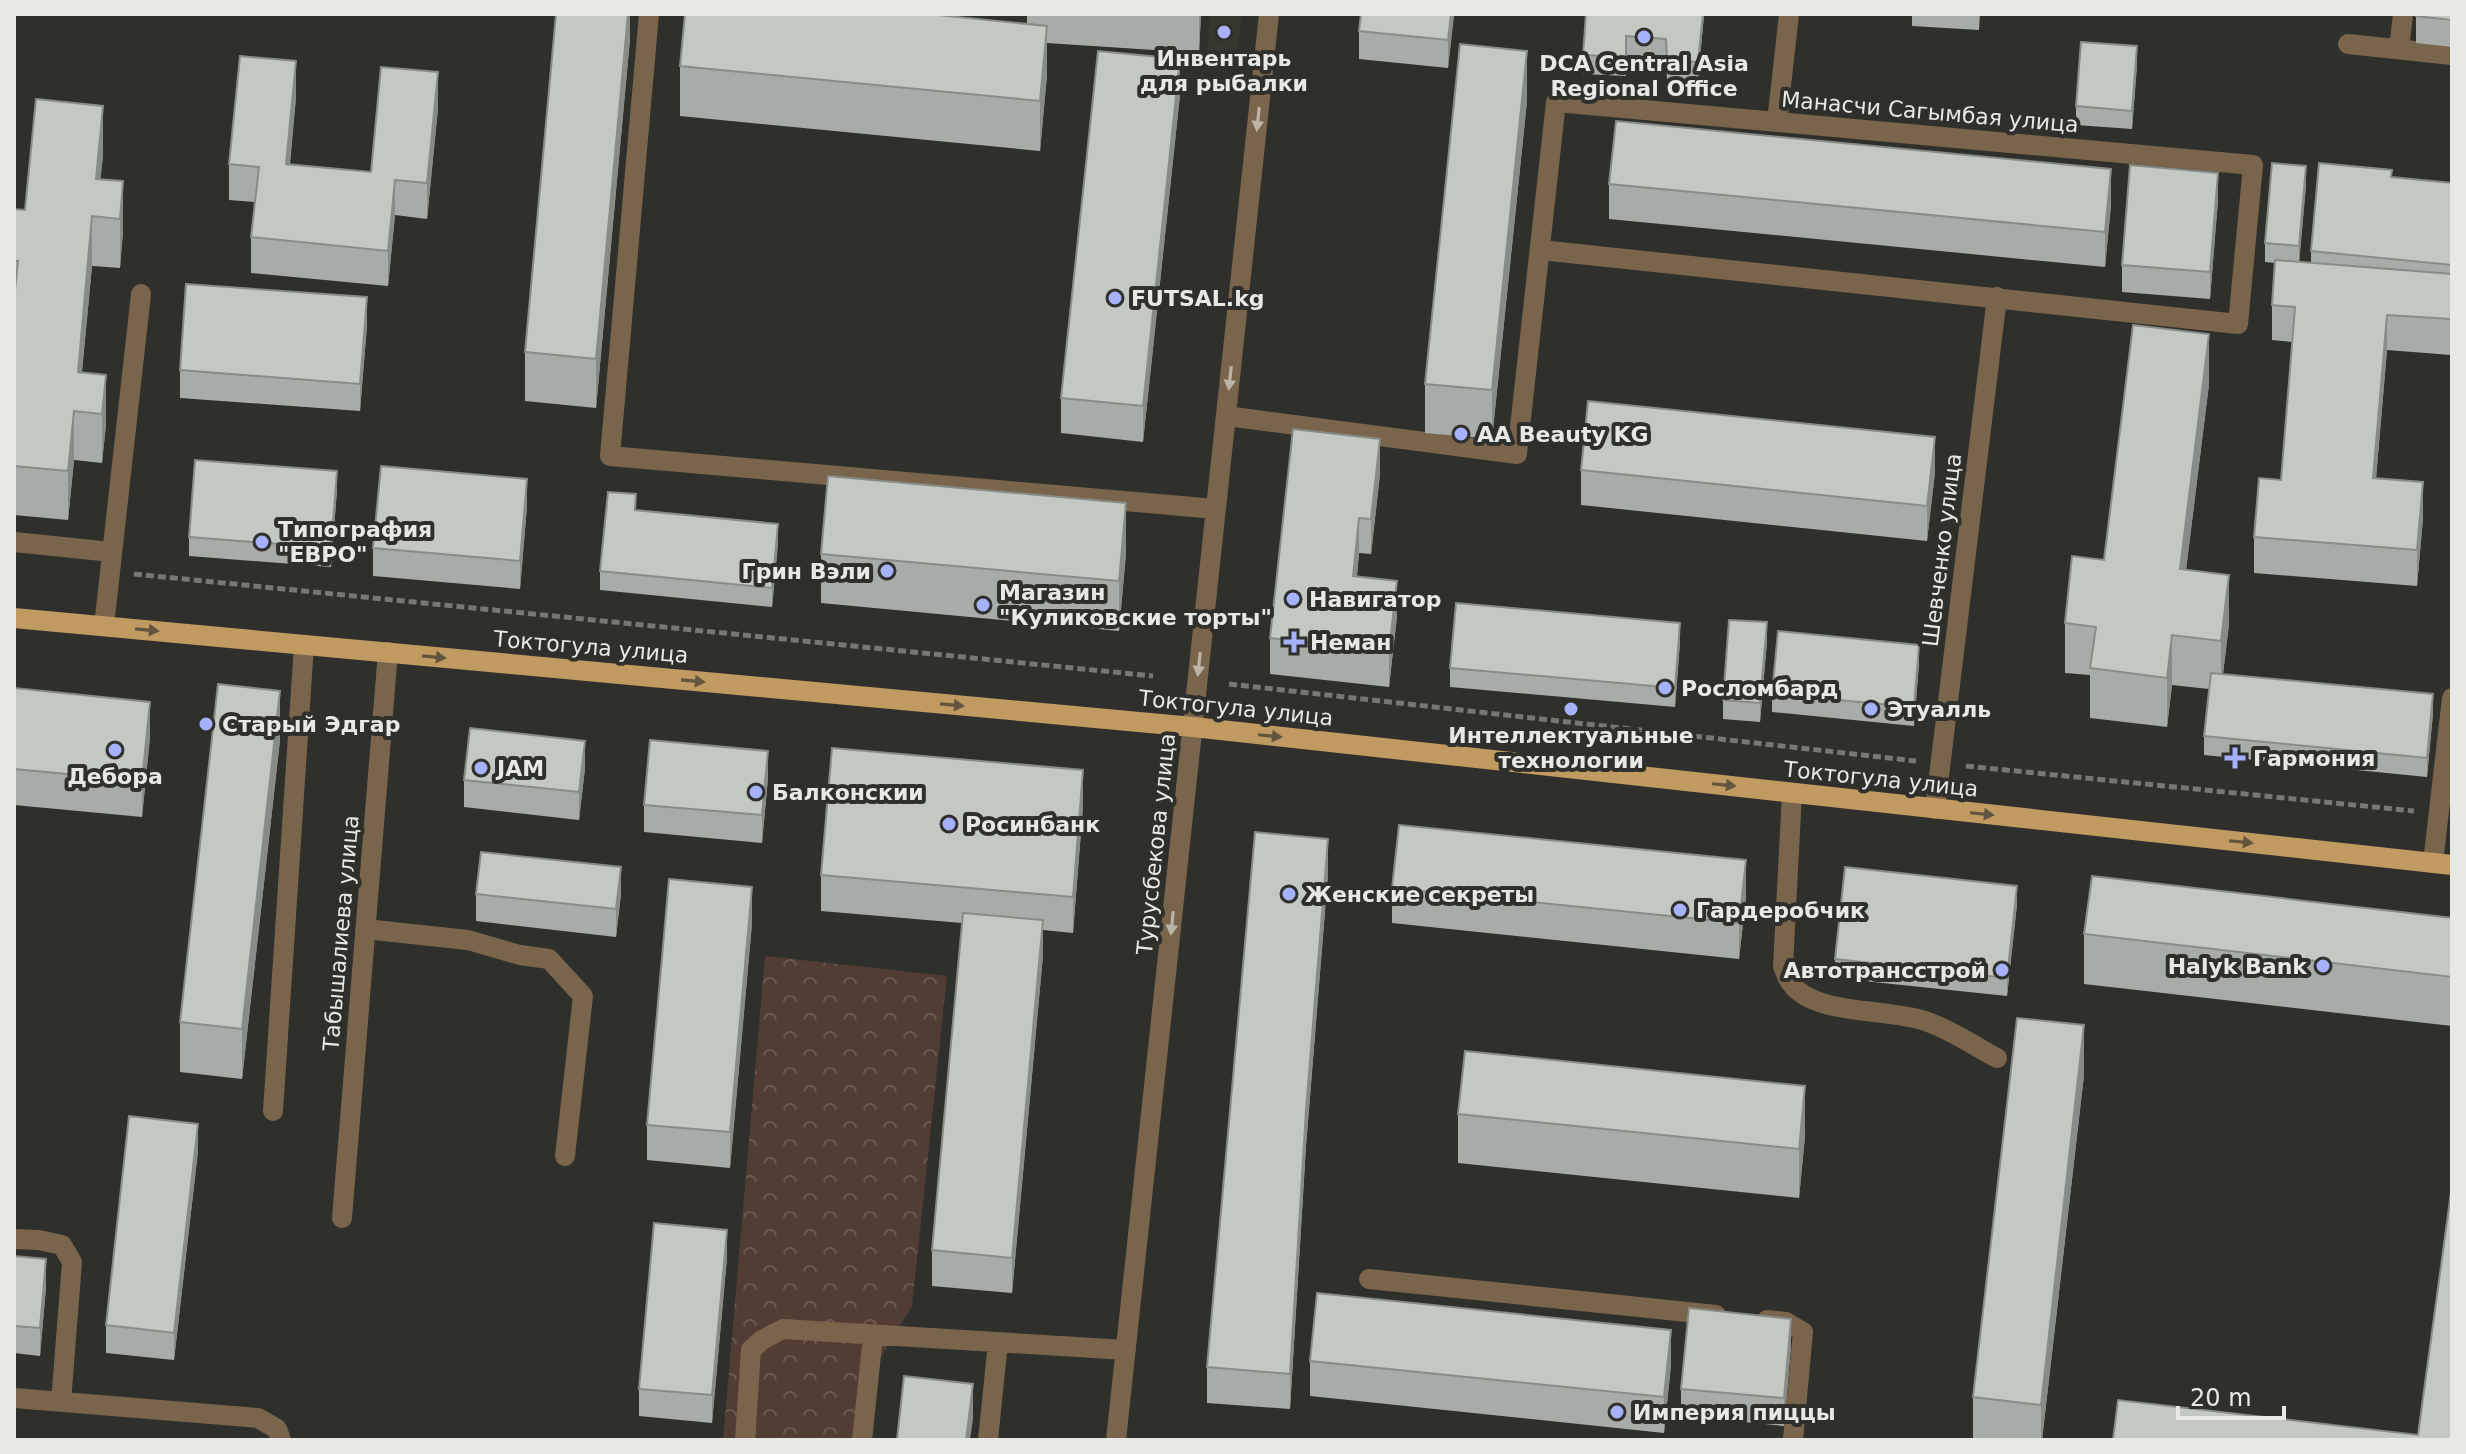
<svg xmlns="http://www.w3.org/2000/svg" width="2466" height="1454" font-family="'DejaVu Sans',sans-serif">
	<defs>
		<pattern id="forest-crowns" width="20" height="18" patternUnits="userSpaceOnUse" patternTransform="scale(2)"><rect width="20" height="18" fill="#523d34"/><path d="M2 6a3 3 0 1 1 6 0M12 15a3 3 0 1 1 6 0" fill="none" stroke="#6b5951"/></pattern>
	</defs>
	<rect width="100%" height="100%" fill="#2f2f2b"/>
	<path fill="#37372d" d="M1210,14H1242L1238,53L1207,50Z"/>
	<path fill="url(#forest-crowns)" d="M765,956L947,976L912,1306L869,1377L862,1440H723Z"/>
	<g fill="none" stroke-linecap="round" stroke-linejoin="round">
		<path stroke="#777774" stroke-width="5" stroke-dasharray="8 4" stroke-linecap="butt" d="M134,574L1153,676
			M1229,684L1916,761
			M1966,766L2414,811"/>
		<path stroke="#78654b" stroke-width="20" d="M649,14L610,456L1216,509
			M2348,44L2452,55
			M2399,49L2403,14
			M1777,122L1789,14
			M1226,416L1517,454L1556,102L2253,165L2238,324L1541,250
			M14,542L112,552
			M104,626L141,294
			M1792,793L1783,966C1785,971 1787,979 1791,983C1814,1016 1889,1008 1925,1021C1950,1029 1974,1046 1997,1058
			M1935,809L1997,297
			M2433,863L2452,698
			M365,929L468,940L520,955L549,959L583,996L565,1156
			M273,1111L304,645
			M342,1218L388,652
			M14,1239L39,1240L62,1245L72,1262L61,1402
			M1369,1279L1716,1315
			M1767,1320L1786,1322L1803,1332L1793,1440
			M14,1398L258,1418L277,1429L281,1440
			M745,1440L751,1350L762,1340L783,1329L1126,1350
			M862,1440L873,1336
			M988,1440L998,1342
			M1116,1440L1269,14"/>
		<path stroke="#c09a61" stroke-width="20" d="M14,618L1193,727L2452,865"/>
	</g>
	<path fill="#a8aca8" d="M630,14V39L596,408L525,401V352Z
		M1027,14H1201L1199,53L1047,43V75L1040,151L680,116V66L1027,24Z
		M1454,14L1448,68L1359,59V31Z
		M1586,14H1704L1698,81L1667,79L1666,58L1626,55V76L1583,74Z
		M1912,14H1980L1979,30L1912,26Z
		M2416,14H2452V47L2416,43Z
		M2137,65L2132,129L2076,125V106Z
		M1180,95L1143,442L1061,433V398Z
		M296,97L290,164L371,172L438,108L427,219L395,215L388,286L251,273V237L255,202L229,200V164Z
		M1527,101L1492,439L1425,433V384Z
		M103,155L100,179L123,181V231L120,268L92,266L82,372L106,375V424L102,463L74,460L68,520L14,515V209L25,210Z
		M2392,177L2452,183V335L2451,355L2387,350L2376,478L2423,518L2417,586L2254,573V537L2281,480L2292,342L2272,340V305L2275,263L2265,262V243L2306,185L2299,262L2311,263V251Z
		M1609,184L2111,205L2105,267L1609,219Z
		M2218,200L2210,299L2122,292V265Z
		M367,325L360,411L180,398V370Z
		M2209,384L2186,570L2229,624L2223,674L2433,713L2427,777L2204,755V736L2209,689L2172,685L2167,727L2090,718V675L2065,673V623Z
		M1581,470L1935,472L1927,541L1581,505Z
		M1380,474L1371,554L1359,553L1357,577L1397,616L1389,687L1270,674V638Z
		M337,490L331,567L189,556V537Z
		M527,506L520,589L373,576V548Z
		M636,510L778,543L772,607L600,590V571Z
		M1126,553L1119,631L821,603V554Z
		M1767,641L1760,722L1723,719V700Z
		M1680,642L1675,707L1450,687V668Z
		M1919,663L1914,726L1772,712V694Z
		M14,688L150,737L142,817L14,805Z
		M280,740L242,1079L180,1072V1022Z
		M585,768L579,820L464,807V780Z
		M768,778L762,843L644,832V805Z
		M1083,806L1073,933L1043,930V955L1012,1293L932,1286V1250L962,923L821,911V875Z
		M1328,874L1306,1146L1290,1409L1207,1403V1367Z
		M1392,888L1746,896L1739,959L1392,923Z
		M476,894H621L616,937L476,921Z
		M2017,904L2007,996L1835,978V959Z
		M2452,918V1026L2084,984V934Z
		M752,923L730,1168L647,1160V1125Z
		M2084,1075L2042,1440H1973V1397Z
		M1458,1114L1805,1136L1799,1198L1458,1163Z
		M198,1151L174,1360L106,1353V1325Z
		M14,1256L46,1287L40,1356L14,1353Z
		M727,1257L712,1423L639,1416V1389Z
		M1791,1346L1784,1426L1681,1416V1389Z
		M1310,1361L1671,1365L1664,1433L1310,1396Z"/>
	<path fill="#888c88" d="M628,14H630V39L596,408V359Z
		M1199,14H1201L1199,53Z
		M1451,14H1454L1448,68V40Z
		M1703,14H1704L1698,81V62Z
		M1047,26V75L1040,151V101Z
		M2137,46V65L2132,129V111Z
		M1527,51V101L1492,439V390Z
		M1180,59V95L1143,442V406Z
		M296,61V97L286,199V164Z
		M438,72V108L427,219V183Z
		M103,106V155L97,217L96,179Z
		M2306,166V185L2299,265V246Z
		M2111,169V205L2105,267V232Z
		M2218,173V200L2210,299V272Z
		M395,180V215L388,286V251Z
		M123,181V231L120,268V219Z
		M92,216V266L78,412V372Z
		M367,297V325L360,411V384Z
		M2452,300V335L2451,355V319Z
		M2387,315V350L2373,514V478Z
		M2209,334V384L2180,618V569Z
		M106,375V424L102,463V414Z
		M74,411V460L68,520V471Z
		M1935,437V472L1927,541V506Z
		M1380,439V474L1371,554V519Z
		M337,471V490L331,567V548Z
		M527,479V506L520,589V561Z
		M2423,482V518L2417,586V550Z
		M1126,503V553L1119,631V581Z
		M1359,518V553L1353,612V576Z
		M778,524V543L772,607V588Z
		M2229,575V624L2221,690V641Z
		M1397,581V616L1389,687V651Z
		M1767,622V641L1760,722V703Z
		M1680,623V642L1675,707V688Z
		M2172,635V685L2167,727V678Z
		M1919,645V663L1914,726V707Z
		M280,691V740L242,1079V1029Z
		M2433,694V713L2427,777V758Z
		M150,702V737L142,817V781Z
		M585,741V768L579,820V792Z
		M768,751V778L762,843V815Z
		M1083,770V806L1073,933V897Z
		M1328,839V874L1306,1146L1290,1409V1374L1306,1110Z
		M1746,860V896L1739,959V923Z
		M621,867V894L616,937V909Z
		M2017,886V904L2007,996V978Z
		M752,887V923L730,1168V1132Z
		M1043,920V955L1012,1293V1258Z
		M2084,1025V1075L2042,1440H2041V1405Z
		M1805,1086V1136L1799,1198V1149Z
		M198,1124V1151L174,1360V1333Z
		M727,1230V1257L712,1423V1395Z
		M46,1259V1287L40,1356V1328Z
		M1791,1319V1346L1784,1426V1398Z
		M1671,1330V1365L1664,1433V1397Z
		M973,1384V1419L970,1440H966Z"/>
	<path fill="#c3c8c3" stroke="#888c88" stroke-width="2" d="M556,14H628L596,359L525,352Z
		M685,14H928L1047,26L1040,101L680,66Z
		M1361,14H1451L1448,40L1359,31Z
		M1586,14H1703L1698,62L1667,60L1666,39L1626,36V57L1583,55Z
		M2416,14H2452V20L2416,16Z
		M2081,42L2137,46L2132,111L2076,106Z
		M1460,44L1527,51L1492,390L1425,384Z
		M1098,51L1180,59L1143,406L1061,398Z
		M240,56L296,61L286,164L371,172L381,67L438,72L427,183L395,180L388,251L251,237L259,167L229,164Z
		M36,99L103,106L96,179L123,181L120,219L92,216L78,372L106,375L102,414L74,411L68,471L14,466V299L18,261H14V209L25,210Z
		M1616,121L2111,169L2105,232L1609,184Z
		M2272,163L2306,166L2299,246L2265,243Z
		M2319,163L2392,170L2391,177L2452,183V265L2311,251Z
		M2130,165L2218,173L2210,272L2122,265Z
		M2275,260L2452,274L2451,319L2387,315L2373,478L2423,482L2417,550L2254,537L2259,478L2281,480L2295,307L2272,305Z
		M186,284L367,297L360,384L180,370Z
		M2133,325L2209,334L2180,569L2229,575L2221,641L2172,635L2167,678L2090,668L2096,627L2065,623L2072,556L2104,560Z
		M1588,401L1935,437L1927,506L1581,470Z
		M1293,429L1380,439L1371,519L1359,518L1353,576L1397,581L1389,651L1270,638Z
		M195,460L337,471L331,548L189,537Z
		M381,466L527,479L520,561L373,548Z
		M828,476L1126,503L1119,581L821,554Z
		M608,492L636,494L635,510L778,524L772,588L600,571Z
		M1456,603L1680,623L1675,688L1450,668Z
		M1729,620L1767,622L1760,703L1723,700Z
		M1778,631L1919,645L1914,707L1772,694Z
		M2211,673L2433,694L2427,758L2204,736Z
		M218,684L280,691L242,1029L180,1022Z
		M14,688L150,702L142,781L14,769Z
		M470,728L585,741L579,792L464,780Z
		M650,740L768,751L762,815L644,805Z
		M832,748L1083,770L1073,897L821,875Z
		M1399,825L1746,860L1739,923L1392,888Z
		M1255,832L1328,839L1306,1110L1290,1374L1207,1367Z
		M481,852L621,867L616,909L476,894Z
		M1845,867L2017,886L2007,978L1835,959Z
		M2092,876L2452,918V977L2084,934Z
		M669,879L752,887L730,1132L647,1125Z
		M963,913L1043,920L1012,1258L932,1250Z
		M2017,1018L2084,1025L2041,1405L1973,1397Z
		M1465,1051L1805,1086L1799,1149L1458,1114Z
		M129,1116L198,1124L174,1333L106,1325Z
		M2452,1185V1440H2113L2118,1400L2418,1435Z
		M654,1223L727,1230L712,1395L639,1389Z
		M14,1256L46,1259L40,1328L14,1326Z
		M1317,1293L1671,1330L1664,1397L1310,1361Z
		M1689,1308L1791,1319L1784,1398L1681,1389Z
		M904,1376L973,1384L966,1440H897Z"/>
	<defs><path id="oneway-solid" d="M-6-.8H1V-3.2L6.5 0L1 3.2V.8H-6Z" transform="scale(2)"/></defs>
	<g fill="#bbb4a7">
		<use href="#oneway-solid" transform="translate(1258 119) rotate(96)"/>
		<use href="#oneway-solid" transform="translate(1230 378) rotate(96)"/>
		<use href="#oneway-solid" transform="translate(1199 664) rotate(96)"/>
		<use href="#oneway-solid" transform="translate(1172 923) rotate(96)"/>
	</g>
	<g fill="#62543e">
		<use href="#oneway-solid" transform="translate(147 630) rotate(5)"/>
		<use href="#oneway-solid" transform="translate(434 657) rotate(5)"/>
		<use href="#oneway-solid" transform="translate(693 681) rotate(5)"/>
		<use href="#oneway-solid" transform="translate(952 705) rotate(5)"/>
		<use href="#oneway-solid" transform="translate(1270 736) rotate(6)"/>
		<use href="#oneway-solid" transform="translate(1724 785) rotate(6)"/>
		<use href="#oneway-solid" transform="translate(1982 814) rotate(6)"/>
		<use href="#oneway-solid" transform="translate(2241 842) rotate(6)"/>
	</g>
	<g fill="#a6b1fc" stroke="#2f2f2b" stroke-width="3">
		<circle cx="1224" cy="32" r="8"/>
		<circle cx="1644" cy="37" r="8"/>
		<circle cx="1115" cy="298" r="8"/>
		<circle cx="1461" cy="434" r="8"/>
		<circle cx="262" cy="542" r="8"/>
		<circle cx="887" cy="571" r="8"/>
		<circle cx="1293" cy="599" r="8"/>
		<circle cx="983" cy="605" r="8"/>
		<path d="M1290 630h8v8h8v8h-8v8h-8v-8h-8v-8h8z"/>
		<circle cx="1665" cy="688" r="8"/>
		<circle cx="1571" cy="709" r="8"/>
		<circle cx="1871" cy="709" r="8"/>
		<circle cx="206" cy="724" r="8"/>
		<circle cx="115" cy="750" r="8"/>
		<path d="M2231 746h8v8h8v8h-8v8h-8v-8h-8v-8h8z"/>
		<circle cx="481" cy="768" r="8"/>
		<circle cx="756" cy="792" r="8"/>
		<circle cx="949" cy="824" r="8"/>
		<circle cx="1289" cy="894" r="8"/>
		<circle cx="1680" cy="910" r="8"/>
		<circle cx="2323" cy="966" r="8"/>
		<circle cx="2002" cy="970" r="8"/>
		<circle cx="1617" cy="1412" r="8"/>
	</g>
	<g text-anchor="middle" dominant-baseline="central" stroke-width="8" stroke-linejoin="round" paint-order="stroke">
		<g font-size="22" font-weight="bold" fill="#e8e8e5" stroke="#2f2f2b" text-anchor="start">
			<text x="1224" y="58" text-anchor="middle">Инвентарь<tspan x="1224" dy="25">для рыбалки</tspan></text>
			<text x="1644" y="63" text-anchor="middle">DCA Central Asia<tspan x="1644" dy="25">Regional Office</tspan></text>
			<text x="1131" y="298">FUTSAL.kg</text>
			<text x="1477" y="434">AA Beauty KG</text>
			<text x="278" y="529">Типография<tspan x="278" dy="25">"ЕВРО"</tspan></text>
			<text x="871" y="571" text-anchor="end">Грин Вэли</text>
			<text x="999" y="592">Магазин<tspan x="999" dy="25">"Куликовские торты"</tspan></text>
			<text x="1309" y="599">Навигатор</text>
			<text x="1310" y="642">Неман</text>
			<text x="1681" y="688">Росломбард</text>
			<text x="1887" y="709">Этуалль</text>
			<text x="222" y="724">Старый Эдгар</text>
			<text x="1571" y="735" text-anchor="middle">Интеллектуальные<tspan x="1571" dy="25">технологии</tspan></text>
			<text x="2253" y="758">Гармония</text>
			<text x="497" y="768">JAM</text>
			<text x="115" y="776" text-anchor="middle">Дебора</text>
			<text x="772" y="792">Балконскии</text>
			<text x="965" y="824">Росинбанк</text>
			<text x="1305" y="894">Женские секреты</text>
			<text x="1696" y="910">Гардеробчик</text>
			<text x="2307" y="966" text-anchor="end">Halyk Bank</text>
			<text x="1986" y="970" text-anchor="end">Автотрансстрой</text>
			<text x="1633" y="1412">Империя пиццы</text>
		</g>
		<g font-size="22" fill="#e8e8e5" stroke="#2f2f2b">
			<text transform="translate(1930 112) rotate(5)">Манасчи Сагымбая улица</text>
			<text transform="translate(1942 550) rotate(-83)">Шевченко улица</text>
			<text transform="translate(591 647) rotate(5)">Токтогула улица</text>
			<text transform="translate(1236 708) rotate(6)">Токтогула улица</text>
			<text transform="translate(1881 779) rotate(6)">Токтогула улица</text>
			<text transform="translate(1156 844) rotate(-84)">Турусбекова улица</text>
			<text transform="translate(341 933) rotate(-85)">Табышалиева улица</text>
		</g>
	</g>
	<rect width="2466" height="1454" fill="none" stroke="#e8e8e5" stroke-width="32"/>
	<path d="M2178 1406v12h106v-12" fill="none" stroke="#e8e8e5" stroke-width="4"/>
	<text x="2190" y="1406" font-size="24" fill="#e8e8e5" stroke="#2f2f2b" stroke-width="6" paint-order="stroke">20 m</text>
</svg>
